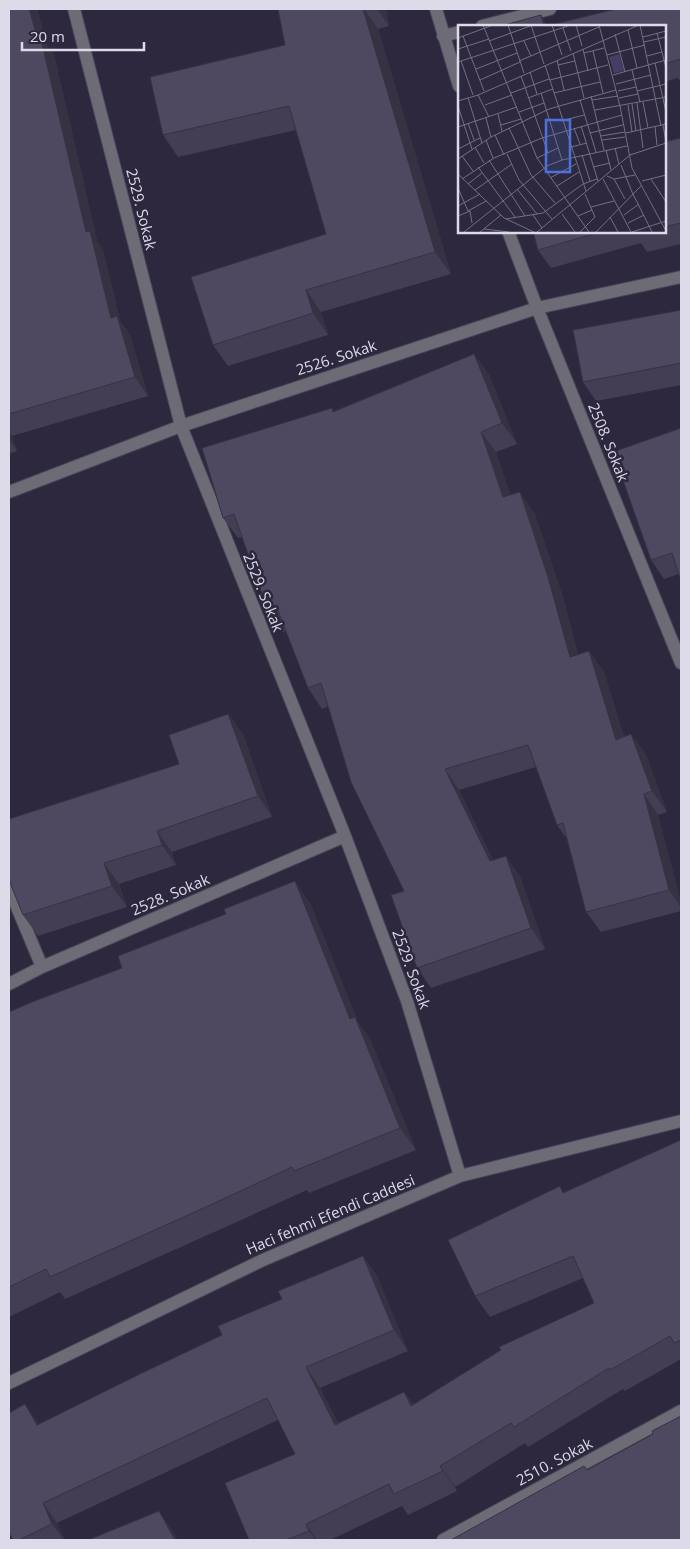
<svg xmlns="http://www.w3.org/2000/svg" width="690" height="1549" font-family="'Open Sans',sans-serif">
	<rect width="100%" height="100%" fill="#2d283e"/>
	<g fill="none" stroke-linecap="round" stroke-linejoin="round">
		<defs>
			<path id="minor" d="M74,9L181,426L345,836L407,1001L460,1176
				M436,9L459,86
				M482,26L550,9
				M443,36L459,32
				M508,231L537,308L681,663
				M9,492L181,426L537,308L681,277
				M9,888L42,967
				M9,984L42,967L345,836
				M9,1383L263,1260L460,1176L681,1121
				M443,1540L681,1411"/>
		</defs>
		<use href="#minor" stroke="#494559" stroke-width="14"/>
		<use href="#minor" stroke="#6d6b76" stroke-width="12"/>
	</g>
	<path fill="#433e53" d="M9,9H37L47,46L54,55L97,241L103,250L120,321L130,335L148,396L12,436L17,451L9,454Z
		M278,9H386L389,26L378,29L451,274L321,312L328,335L228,366L213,345L326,234L296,130L178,157L163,135L285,45Z
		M681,9V81H680L678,78L664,82V26H548Z
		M681,138V244L647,252L641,243L551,268L538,250L533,231H664V142Z
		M681,310V385L596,401L583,382Z
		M474,354L489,375L517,444L496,452L510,495L534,512L563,597L578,655L589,651L604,672L624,737L631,734L646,755L667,812L658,815L681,903V911L601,932L586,912L567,839L557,825L536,767L459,790L493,860L520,876L545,949L431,988L417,968L404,891L328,706L322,709L308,688L286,631L283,632L268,611L242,537L238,538L223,518L334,411Z
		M681,428L679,574L664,579L651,560Z
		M228,714L243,734L272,817L172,852L176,865L119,884L127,907L38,936L23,915L179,764Z
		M310,903L358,1022L370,1039L416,1150L309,1193L307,1190L221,1229L65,1299L60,1292L9,1317V1012Z
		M681,1140V1359L625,1391L623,1389L528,1447L525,1443L455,1487L457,1491L408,1515L402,1506L330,1540H249L295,1454L278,1420L57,1523L65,1540H13L39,1424L222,1335L282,1299L363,1256L377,1276L408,1351L320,1388L338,1423L404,1392L413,1404L594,1303L583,1278L490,1317L475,1296L564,1192Z"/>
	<path fill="#373243" d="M29,9H37L47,46L54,55L97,241L103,250L120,321L130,335L148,396L135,377L111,318L86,232L37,36Z
		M363,9H364L378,29L451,274L435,252Z
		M377,9H386L389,26Z
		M541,15L548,26H544Z
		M306,290L321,312L328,335L313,313Z
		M474,354L489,375L517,444L502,423Z
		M9,432L12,436L17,451L9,439Z
		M481,432L496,452L518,518L503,497Z
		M520,492L534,512L563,597L584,678L570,657Z
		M589,651L604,672L631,760L616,740Z
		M228,714L243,734L272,817L258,796Z
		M631,734L646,755L667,812L652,791Z
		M445,769L459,790L504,882L490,861Z
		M644,794L658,815L681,903V908L669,890Z
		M157,831L172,852L176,865L162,845Z
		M506,856L520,876L545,949L531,928Z
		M104,863L119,884L127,907L112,886Z
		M295,881L310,903L358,1022L370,1039L416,1150L400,1128L350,1019Z
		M363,1256L377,1276L408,1351L394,1330Z
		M306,1367L320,1388L349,1446L335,1425Z
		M404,1392L419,1413L411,1406Z
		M25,1404L40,1425H37Z
		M440,1466L455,1487L457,1491L443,1471Z
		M43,1503L57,1523L65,1540H64L52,1524Z
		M159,1511L173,1531L178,1540H175Z
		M306,1524L317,1540H316L309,1531Z"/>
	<path fill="#4e4860" stroke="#373243" d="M9,9H29L37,36L40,35L86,232L90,231L111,318L117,316L135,377L9,414Z
		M278,9H363L435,252L306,290L313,313L213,345L191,277L326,234L289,106L163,135L150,77L285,45Z
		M616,9H681V59L667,63L666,60H664V26H546Z
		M541,15L544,26H501Z
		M681,138V223L664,227V142Z
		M533,231H604L538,250Z
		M634,231H643L634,233Z
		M681,310V363L583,382L573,330Z
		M474,354L502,423L481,432L503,497L520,492L548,577L570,657L589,651L616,740L631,734L652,791L644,794L669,890L586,912L563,823L557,825L528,745L445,769L490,861L506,856L531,928L417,968L391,895L404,891L351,782L321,683L308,688L277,608L268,611L234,514L223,518L202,448L332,408L333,412Z
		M681,428V581L672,553L651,560L613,452Z
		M228,714L258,796L157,831L162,845L104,863L112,886L23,915L9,880V819L179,764L169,735Z
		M295,881L350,1019L355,1017L400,1128L294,1171L292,1167L206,1207L50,1277L46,1269L9,1287V1012L32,1002L122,968L118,956L226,914L224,909Z
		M681,1140V1340L674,1343L670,1336L610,1370L609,1368L514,1427L511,1423L440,1466L443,1471L394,1494L389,1484L306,1524L309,1531L286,1540H249L225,1483L295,1454L267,1398L43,1503L52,1524L19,1540H13L9,1533V1413L25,1404L37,1425L140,1374L222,1335L218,1326L282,1299L278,1291L363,1256L394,1330L306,1367L335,1425L404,1392L411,1406L501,1350L499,1347L594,1303L573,1256L475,1296L448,1240L560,1186L563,1193Z
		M681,1416V1540H451L584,1466L587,1470L653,1434L652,1431Z
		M159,1511L175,1540H88Z"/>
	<g text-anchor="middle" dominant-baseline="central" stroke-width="5" stroke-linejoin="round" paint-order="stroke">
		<g font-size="15" fill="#dddbe9" stroke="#2d283e">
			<text transform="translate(142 209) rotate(76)">2529. Sokak</text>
			<text transform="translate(336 357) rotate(-18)">2526. Sokak</text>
			<text transform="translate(609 442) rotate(68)">2508. Sokak</text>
			<text transform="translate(264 592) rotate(68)">2529. Sokak</text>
			<text transform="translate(170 894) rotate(-23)">2528. Sokak</text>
			<text transform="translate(412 969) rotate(70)">2529. Sokak</text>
			<text transform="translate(330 1214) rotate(-23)">Haci fehmi Efendi Caddesi</text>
			<text transform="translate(554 1461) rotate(-28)">2510. Sokak</text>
		</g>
	</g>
	<g transform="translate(458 25)">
		<rect width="208" height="208" fill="#2d283e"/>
		<path d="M161,29L166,46L156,48L151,32Z" fill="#473d64"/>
		<path fill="none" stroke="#737082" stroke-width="1" d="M25,0L79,133L131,207M50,0L66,48M73,0L86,39M94,0L104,30M118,0L124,21M141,0L162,81L174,143L208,206M182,0L203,101M105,3L113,26M170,5L179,43M199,8L208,43M157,9L167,47M5,11L26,66M185,12L208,6M0,13L35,0M31,16L75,0M66,16L73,31M186,17L208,12M0,24L31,14M125,24L130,46M135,26L145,68M115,28L126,73M126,28L146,23M149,30L187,20M189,31L204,27M99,35L106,65M3,36L15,70M61,36L141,2M0,37L113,0M197,38L208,87M87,40L128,166M100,40L117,36M18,44L59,28M174,45L182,77M72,47L79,69M155,50L208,35M63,51L90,128M22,55L62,37M92,55L150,40M158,59L193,50M160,66L178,62M179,66L208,59M53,68L91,54M83,68L104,135M96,68L142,57M20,70L31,92M133,71L146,125M10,73L24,118M70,73L95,64M161,73L180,69M122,75L138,127M134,75L160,71M0,76L20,70L181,0M185,77L190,103M179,78L185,123M174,79L178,106M27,80L54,70M170,80L174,107M0,81L14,124M137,85L208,72M61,87L86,78M40,89L44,106M28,93L33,112M103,96L126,90M10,98L16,115M43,100L63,94M205,100L208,117M123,101L140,156M0,102L59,82M197,102L199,120M51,103L73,150L97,178M116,103L122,119M132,108L165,100M168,108L208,99M37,110L46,130M143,111L167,107M28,115L35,133M144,115L167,112M17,122L26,138M113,122L129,118M157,123L161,139M0,124L22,113M148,125L153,145M49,129L61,155L94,194M124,130L132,156M4,131L15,146M79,133L100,123M0,134L33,112L91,84L158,65M31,135L67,191M163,140L174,167M20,142L57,192M135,142L152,138M0,149L46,193L76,207M149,151L156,154L177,150M92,153L118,139M4,154L36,133L84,113L164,90M145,154L173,207M156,154L167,174M193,154L208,177M184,156L208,150M10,159L24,148M99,161L121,147M0,163L10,186L28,176M59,164L79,189M17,165L54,139M174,167L194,207M0,181L22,169M133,182L156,176M104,189L117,207M75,190L84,203M166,190L181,179M0,191L12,186L14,198M120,191L134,185M152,192L160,207M48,194L85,188L125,159L139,154M170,198L186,190M26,204L51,207M6,207L89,141L104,135L169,121M22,207L43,190M79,207L172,130L208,118M122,207L137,192L127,169M138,207L184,160M174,207L208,196"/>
		<path fill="#4d71dc" fill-opacity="0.15" stroke="#4d71dc" stroke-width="2.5" d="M88,95H112V147H88Z"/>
		<rect width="208" height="208" fill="none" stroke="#dddbe9" stroke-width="2.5"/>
	</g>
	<rect width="690" height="1549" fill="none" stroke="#dddbe9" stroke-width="20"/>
	<path d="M22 42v8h122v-8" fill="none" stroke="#dddbe9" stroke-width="2.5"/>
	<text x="30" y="42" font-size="15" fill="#dddbe9" stroke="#2d283e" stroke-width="4" paint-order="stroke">20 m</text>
</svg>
